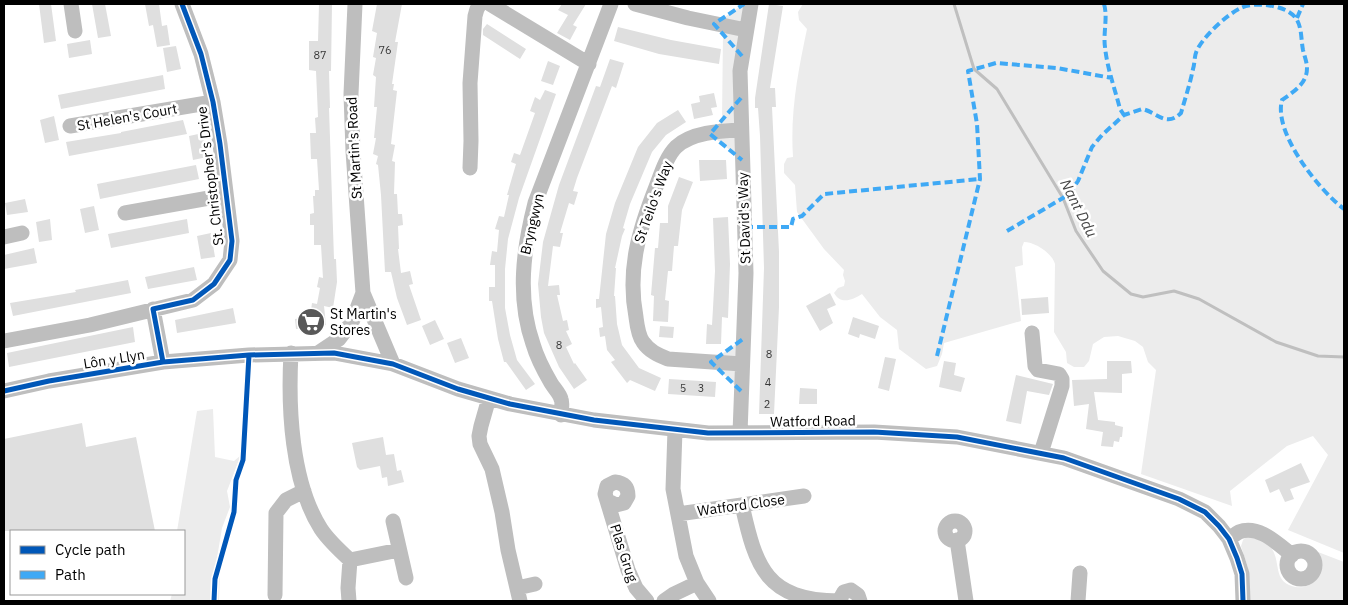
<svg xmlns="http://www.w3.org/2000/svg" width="1348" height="605" font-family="'IBM Plex Sans',sans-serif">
	<rect width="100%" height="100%" fill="#fff"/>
	<path fill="#ececec" d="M744,4L742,160L710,134L722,120L723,33L714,24Z
		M803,4H1344V553L1288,530L1328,455L1313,436L1287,446L1230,491L1232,506L1141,474L1156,370L1148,362L1143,347L1135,341L1118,336L1104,337L1093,344L1089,361L1084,367H1074L1067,363L1066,352L1054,332L1055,264C1052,253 1035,242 1024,242L1022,247L1023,265L1015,267L1021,321L944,343L942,354L937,366L926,369L899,349L897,330L880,317L862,294C852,300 841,305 834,293L838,288L844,286L845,281L843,275L844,270L824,249L797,212L795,185L784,173V164L787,158L793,157C790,113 798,71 807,29L799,20L798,12Z
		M743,339L741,391L711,362Z
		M213,409L215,457L234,461L241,455L227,491L230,507L222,528L216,564L220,571L219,601H170L172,594H184V531H177L197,411Z
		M1246,537C1252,537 1257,539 1262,541C1285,552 1270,576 1289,585C1312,595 1328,571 1318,552L1344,562V601H1249L1250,587L1248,568L1241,546L1243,540Z"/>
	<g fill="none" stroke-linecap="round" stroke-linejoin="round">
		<path stroke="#bfbfbf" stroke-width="3" d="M954,4L974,69L997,89L1063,198L1076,231L1103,271L1131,294L1143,297L1174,291L1199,299L1276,342L1318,356L1344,357"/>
	</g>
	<path fill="#dfdfdf" d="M39,4H51L56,41L44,43Z
		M92,4H105L111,36L98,38Z
		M145,4H159L162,26L167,25L170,45L157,47L153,25L149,26Z
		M319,4H332L331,71H329L330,108H329L334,259H336L337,282L333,308L324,306L326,325L296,329L295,319L310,317L312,303L317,304L320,288L317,287L319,277L323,278L321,245H314V225H310V214L314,213L313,196H315V190H319L317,159H311L310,133H316L315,118L318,117L316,71L309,70V41H318Z
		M377,4H402L395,42H398L392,84H394L393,90L397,91L391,144L395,145L392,161L395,162L394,194H397L398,214H402L403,225L398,226L399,249H398L401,273L410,271L413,284L409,285L421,320L407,325L397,298L391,272H385L381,195L378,165L376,164L378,156L373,154L376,138H374L377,107H374L376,77L373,75L376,58L373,57L377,33L372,31Z
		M562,4H586L573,25L577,27L570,40L557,33L568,15L558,10Z
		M769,4L783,6L770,88H775L776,107H772L779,252V307L774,414H759L764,268L760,136L758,108H755V98Z
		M487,24L526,49L520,59L483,35V29Z
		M618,27L671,40L721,49L719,64L659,54L614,41Z
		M90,40L92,54L69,58L67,44Z
		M176,46L181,69L167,72L163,48Z
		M610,59L624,63L616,88L612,86L577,178L573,191L578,192L574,205L569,203L560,233H563L560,247L553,246L548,286L559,285L560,295H557L563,321L567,320L569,330L566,331L572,344L566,347L574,364L575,363L587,380L574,389L559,367L544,333L541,317L538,284L543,242L559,185L596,86L600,87Z
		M548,61L560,66L553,85L541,81Z
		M163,75L165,89L61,109L58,95Z
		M545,90L556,94L519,198L508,239L505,269V308L510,335L517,360L535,384L526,390L506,362H504L498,339L492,301H489V287H495V265H490L492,251L497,252L499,230L495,229L499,216L504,217L509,195H507L516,164L511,162L514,153L520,155L535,113L530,111L535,97L540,100Z
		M714,93L717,107L711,108L713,115L694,119L691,104L700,102L699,96Z
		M678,110L686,122L666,135L652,152L630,204L623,228L625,229L622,236L615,268H616L614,296H615L617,324L622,345L639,368L661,378L655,391L630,380L627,383L611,362L615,360L607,350L605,336L600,337L599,328L603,327L601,307L596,308V299H599L606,234L615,203L638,147L657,123Z
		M54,116L59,140L45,143L40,120Z
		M183,120L187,134L69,156L66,142L121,133V132Z
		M203,133L207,157L193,160L189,136Z
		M699,160H726L727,179L700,181Z
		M196,165L199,179L100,199L97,184Z
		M679,177L693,182L682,210L678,246H674L672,271H668L665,300L669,301L668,322L653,321L654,296L651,295L655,248H658L660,223H668V206Z
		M25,199L28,212L7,215L5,203Z
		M94,206L99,230L85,233L80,209Z
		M728,217L730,264L728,318L722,317L721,344H706L707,324L712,325L713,308L715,271L713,218Z
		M50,219L52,240L39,242L36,222Z
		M187,219L189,233L111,248L108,234Z
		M211,233L215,257L201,259L197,236Z
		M34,248L37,263L4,269V255Z
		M194,267L197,280L148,289L145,277Z
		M128,280L131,293L13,316L10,303L76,292L75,290Z
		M830,293L836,305L827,309L833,323L820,331L806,306Z
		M1048,297L1049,313L1022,315L1021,299Z
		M233,308L236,323L177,333L175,320Z
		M853,317L879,326L875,339L860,334L859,338L848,334Z
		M435,320L444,339L430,345L422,326Z
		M660,326L674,327L673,338L659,337Z
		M133,327L135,342L9,367L7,353Z
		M461,338L469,358L455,363L447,343Z
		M885,357L896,359L889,391L878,388Z
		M944,361L956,363L954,375L965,378L961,392L939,387Z
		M1107,361H1131L1132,373L1122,374V393L1094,392L1098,420L1115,422V425L1123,427L1122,437H1120L1119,442L1114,441L1113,447L1101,446L1103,432L1086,429L1089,404L1074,406L1072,380L1107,379Z
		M1016,375L1053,384L1049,395L1027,391L1021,424L1006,421Z
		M669,379L716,382L715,397L668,394Z
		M800,388L817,389V404H799Z
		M82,423L86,447L136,437L155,531H4V439Z
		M383,437L386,455L394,454L397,471L401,470L404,482L388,486L387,477L382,478L380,466L360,470L357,467L352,443Z
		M1301,463L1310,482L1290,489L1294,499L1285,502L1279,489L1270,493L1265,480Z"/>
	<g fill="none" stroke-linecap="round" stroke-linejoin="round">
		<path stroke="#bebebe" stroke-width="15" d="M71,4L75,31
			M355,4L351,94L353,151L363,293L393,364
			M490,4L589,64
			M635,4L688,18L746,30
			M70,126L213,102
			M741,130C721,131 692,132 676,147C666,157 661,174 656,187C639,230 627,270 636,317C637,325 638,335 643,342C649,351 658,355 668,359L742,364
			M470,168L471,141L470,83L475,16L477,9L480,4
			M125,213L226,195
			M4,237L22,233
			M153,309L163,362
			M1032,333L1035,366L1038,370L1059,374L1062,379V386L1041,453
			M4,341L90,325L193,300L214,284L230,260L232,241L220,144L213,102L201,54L182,4
			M291,353C288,407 291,482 321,529C329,541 339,550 350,560
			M318,353L339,339L352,322L363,293
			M4,391L49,381L163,362L249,355L334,353L393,364L458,389L510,404L594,420L708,433L874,432L957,437L1064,458L1179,499L1205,512L1219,526L1229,539L1237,558L1242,574L1243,601
			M489,398L481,426L479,436L480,444L492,469L502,512L508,550L520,601
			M561,415C561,410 563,403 561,399C560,394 554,388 551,383C544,371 537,358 533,344C517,298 523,250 535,203L611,4
			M675,430L673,489L686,556L697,583L709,601
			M740,433L746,273L740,71L751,4
			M608,501L616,505L624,503L628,496C628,487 624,483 615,482L607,486L605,494L628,570L636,588L647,601
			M742,505C756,568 766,600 839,601
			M678,514L804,496
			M393,521L406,578
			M945 531a10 10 0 1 1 20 0a10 10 0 1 1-20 0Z
			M1229,539C1232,537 1235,534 1239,532C1258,524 1278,544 1292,555
			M957,540L966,601
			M1287 565a14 14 0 1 1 28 0a14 14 0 1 1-28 0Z
			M350,560L399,550
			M517,588L535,584
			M275,595L276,513L286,500L304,491
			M349,601L348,588L350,560
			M664,601L674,594L697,583
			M839,601L844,592L851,590L858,595L860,601
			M1078,601L1080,573"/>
		<path stroke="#3fa9f5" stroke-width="4" stroke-dasharray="8 4" stroke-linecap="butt" d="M1104,4C1108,17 1103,33 1105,47C1107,68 1115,89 1120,109L1124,115
			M1297,18L1303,4
			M742,56L714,24L744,4
			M741,98L710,134L742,160
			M745,227H791L793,219L802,216L824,194L980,179
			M1007,231L1063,198L1072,190L1078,181L1092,147L1102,135L1124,115L1142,109C1157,112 1166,128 1181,113C1185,99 1190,84 1193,69C1195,63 1194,56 1197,50C1204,36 1226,15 1241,8C1255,1 1289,5 1297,20C1302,29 1301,40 1303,50C1304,54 1305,57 1306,61C1311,81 1296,90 1282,100C1273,133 1319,190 1344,209
			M937,356L980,179L977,124L968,71L996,63L1057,68L1112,78
			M741,391L711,362L743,339"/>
		<defs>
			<path id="cycleway" d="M163,362L153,309L193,300L214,284L230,260L232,241L220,144L213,102L201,54L182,4
				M4,391L49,381L163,362L249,355L334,353L393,364L458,389L510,404L594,420L708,433L874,432L957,437L1064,458L1179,499L1205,512L1219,526L1229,539L1237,558L1242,574L1243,601
				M214,601L215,579L234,512L236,480L243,460L249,355"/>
		</defs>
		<use href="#cycleway" stroke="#fff" stroke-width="8"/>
		<use href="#cycleway" stroke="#0057b8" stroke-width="5"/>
	</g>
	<defs>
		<symbol id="supermarket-disc" viewBox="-11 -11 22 22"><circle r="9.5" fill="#595959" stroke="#fff"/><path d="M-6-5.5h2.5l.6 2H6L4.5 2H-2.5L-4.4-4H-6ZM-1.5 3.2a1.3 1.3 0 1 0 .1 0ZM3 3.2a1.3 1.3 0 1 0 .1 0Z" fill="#fff"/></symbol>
	</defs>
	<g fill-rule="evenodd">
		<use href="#supermarket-disc" x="295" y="306" width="32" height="32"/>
	</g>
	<g text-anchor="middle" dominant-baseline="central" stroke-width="5" stroke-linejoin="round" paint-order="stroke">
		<g font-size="11" fill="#383838">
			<text x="385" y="50">76</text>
			<text x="320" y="55">87</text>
			<text x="559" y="345">8</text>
			<text x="769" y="354">8</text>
			<text x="768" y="382">4</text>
			<text x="683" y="388">5</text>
			<text x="701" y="388">3</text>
			<text x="767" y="404">2</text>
		</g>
		<g font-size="14" fill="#000" stroke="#fff">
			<text transform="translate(127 117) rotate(-10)">St Helen's Court</text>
			<text transform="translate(354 148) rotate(-93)">St Martin's Road</text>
			<text transform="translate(210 176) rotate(-97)">St. Christopher's Drive</text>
			<text transform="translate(653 202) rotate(-70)">St Teilo's Way</text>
			<text transform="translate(744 218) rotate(-92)">St David's Way</text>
			<text transform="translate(532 224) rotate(-77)">Bryngwyn</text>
			<text transform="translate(114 359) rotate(-9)">Lôn y Llyn</text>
			<text transform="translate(813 421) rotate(-1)">Watford Road</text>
			<text transform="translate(741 505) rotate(-8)">Watford Close</text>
			<text transform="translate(624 553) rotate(72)">Plas Grug</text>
		</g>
		<g font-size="14" fill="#000" stroke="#fff" text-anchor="start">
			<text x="330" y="314">St Martin's<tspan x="330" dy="16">Stores</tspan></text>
		</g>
		<g font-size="15" font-style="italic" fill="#444" stroke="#fff">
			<text transform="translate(1079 208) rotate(63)">Nant Ddu</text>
		</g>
	</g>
	<rect width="1348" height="605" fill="none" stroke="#000000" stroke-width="10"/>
	<rect x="10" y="530" width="175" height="65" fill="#ffffff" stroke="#999999"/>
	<rect x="20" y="546" width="25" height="8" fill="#0057b8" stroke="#999999"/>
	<text x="55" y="555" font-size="15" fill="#000000">Cycle path</text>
	<rect x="20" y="571" width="25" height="8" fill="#3fa9f5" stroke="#999999"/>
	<text x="55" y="580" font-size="15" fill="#000000">Path</text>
</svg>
